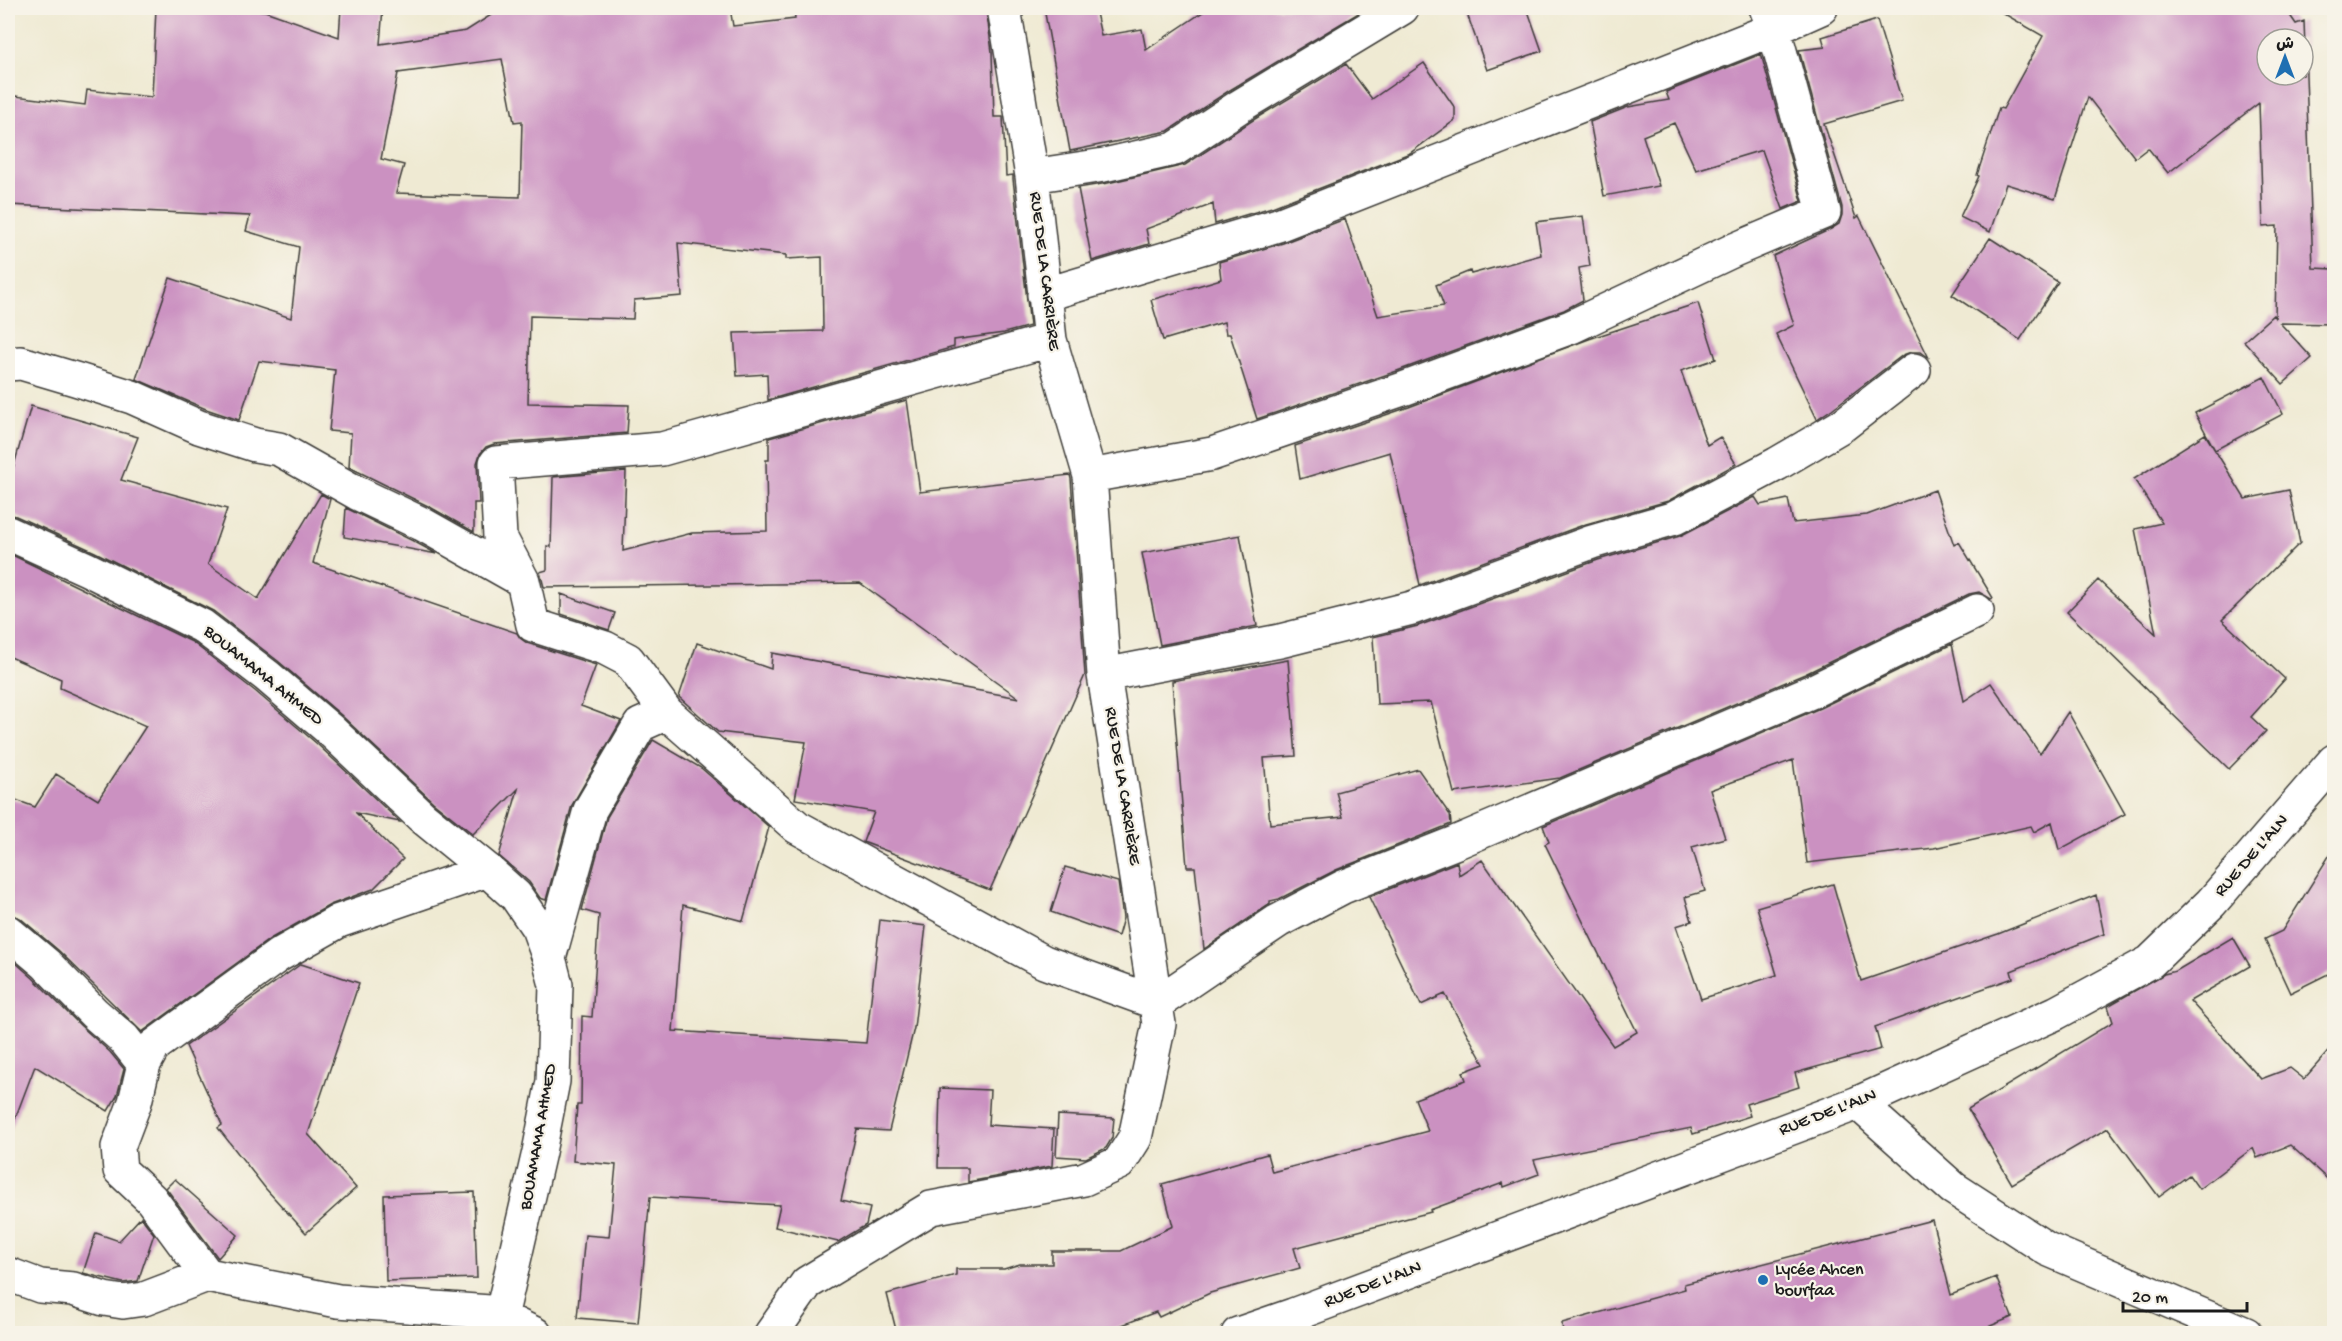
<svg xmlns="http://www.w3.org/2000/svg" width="2342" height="1341" font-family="'Gochi Hand','Playpen Sans Arabic',sans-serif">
	<rect width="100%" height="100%" fill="#f7f3e8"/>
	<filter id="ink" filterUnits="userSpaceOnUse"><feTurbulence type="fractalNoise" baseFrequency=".0167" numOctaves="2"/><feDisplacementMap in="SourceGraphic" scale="12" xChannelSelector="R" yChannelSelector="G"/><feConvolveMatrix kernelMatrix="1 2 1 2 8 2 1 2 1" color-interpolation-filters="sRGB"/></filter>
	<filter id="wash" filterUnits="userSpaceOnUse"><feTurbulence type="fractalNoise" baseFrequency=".008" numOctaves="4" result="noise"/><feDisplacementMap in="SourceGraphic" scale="24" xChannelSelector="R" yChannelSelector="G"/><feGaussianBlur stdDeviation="1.35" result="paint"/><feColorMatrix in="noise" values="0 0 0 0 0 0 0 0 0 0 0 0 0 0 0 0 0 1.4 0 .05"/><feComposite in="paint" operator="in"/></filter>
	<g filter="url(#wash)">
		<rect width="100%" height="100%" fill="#efead3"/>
		<g id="blocks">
			<path fill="#cb91c1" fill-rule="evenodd" d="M156,8H237L265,11L339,37L341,8H383L380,44L466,31L502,8H730L733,26L795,19L794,8H986L992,52L994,117H1003L1006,176L1013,175V179L1030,326L1004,333L954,340V347L768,400L767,374L737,376L734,333L823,331L822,257L786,259V255L678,243L682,296L634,300L633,319L530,316L528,403L629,405L627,433L494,444L486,447L480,454L477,463L479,503H474V532L430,507L349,467L351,433L329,431L335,370L259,361L239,420L206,409L136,379L170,278L291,318L299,247L246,231L250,216L8,205V95L85,105L87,90L152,97ZM502,59L514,122L522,121L520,197L396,193L404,165L381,159L398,73Z
				M1044,8H1095L1101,36L1142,29L1146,50L1209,8H1367L1230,90L1168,131L1070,151Z
				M1465,8H1527L1542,51L1487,70Z
				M1994,8H2285L2296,24L2304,21L2313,268L2334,269V324L2280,323L2312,358L2283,384L2244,341L2273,315L2275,318L2277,226L2263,227L2259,103L2168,173L2148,148L2135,158L2088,97L2055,199L2006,184L1990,232L1960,217L1979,176L1977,175L1999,108L2003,109L2043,36ZM2267,39H2303V75H2267Z
				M1877,20L1902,101L1824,124L1856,218L1859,216L1929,358L1921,352H1911L1903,355L1832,409L1817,419L1776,334L1794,325L1773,256L1831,229L1839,224L1842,215V207L1799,50L1825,47L1822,37Z
				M1761,54L1802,201L1783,209L1762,150L1696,170L1674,123L1643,136L1659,186L1604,196L1590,122L1628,107L1669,100L1666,92Z
				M1424,63L1455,108V120L1410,153L1272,207L1215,224L1213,204L1146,229L1149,244L1092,261L1078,188L1108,183L1185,165L1250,122L1346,64L1372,99Z
				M1583,216L1590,266L1579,268L1583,300L1564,310L1397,371L1257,419L1230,334H1226L1224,322L1163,340L1151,300L1221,279L1219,262L1283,243L1345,219L1378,316L1444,306L1436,285L1470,271L1471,274L1541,255L1536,222Z
				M1990,238L2058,282L2020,340L1952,295Z
				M1698,303L1716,359L1681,371L1707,445L1720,437L1736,464L1668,501L1586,524L1420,585L1390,452L1300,479L1295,446L1409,407L1589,339Z
				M2264,377L2283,414L2215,450L2195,413Z
				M907,400L920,492L1070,475L1071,479L1085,675L990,890L863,842L874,812L795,799L806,742L718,732L679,697L697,643L771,669L772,653L1019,698L860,583L544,587L540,572L547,570V546L551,547L553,477L626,471L623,551L692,533L767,531L766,460H769V438Z
				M31,406L138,437L121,480L227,509L208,564L258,599L321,494L330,499L313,563L517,633L520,638L527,643L596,665L581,706L621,721L572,805L546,900L540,898L529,882L499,856L518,789L473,834L433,802L341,715L278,661L213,611L95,552L16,516L8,514V486Z
				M2205,434L2245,499L2289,490L2300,543L2222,620L2285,679L2251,717L2266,731L2229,769L2067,612L2098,580L2156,634L2135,529L2162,523L2134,479Z
				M1935,490L1954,545L1959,542L1993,598L1991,599L1979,592L1969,594L1805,674L1560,778L1454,793L1431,702L1377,704L1373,637L1418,626L1598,560L1680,536L1755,497L1760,505L1788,499L1793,523L1867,515Z
				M346,508L413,541L437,554L344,537Z
				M1240,535L1257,626L1160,645L1142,553Z
				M8,553L192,642L255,691L316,743L400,822L356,813L403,859L373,889L330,905L270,939L142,1032L58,950L20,918L8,914V797L35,807L56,774L98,800L146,726L60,688L61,679L8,656Z
				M561,594L615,613L609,630L561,614Z
				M1952,644L1964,701L1991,683L2040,754L2068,712L2125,814L2059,850L2052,822L2034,832L2031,826L1934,848L1807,863L1793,760L1710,790L1725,838L1692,847L1705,891L1685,897L1692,921L1676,926L1701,999L1777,975L1757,907L1833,884L1861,981L1998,934L2096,895L2104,934L2011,971L2013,978L1875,1027L1881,1049L1795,1073L1799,1087L1746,1104L1750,1116L1693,1134L1691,1128L1534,1160L1539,1174L1504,1187L1503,1183L1430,1210L1431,1212L1294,1248L1300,1268L1210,1293L1159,1317L1156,1312L1099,1334H897L887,1294L956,1275V1269H1004L1020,1264H1052V1251H1121L1173,1226L1162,1184L1267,1154L1272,1172L1428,1131L1415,1099L1466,1080L1463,1072L1484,1064L1445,994L1421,1005L1369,897L1457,862L1459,875L1482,860L1613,1046L1637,1032L1545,844L1549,842L1543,826L1820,708Z
				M1288,660L1296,756L1264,758L1270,824L1343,817L1336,792L1418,769L1450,815L1451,824L1336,870L1279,899L1270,901V904L1204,949L1195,867H1187L1172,681Z
				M653,740L701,768L769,827L743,921L683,905L673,1031L866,1043L880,920L926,926L914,1028L889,1131L857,1129L841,1201L870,1208L866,1225L838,1242L775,1227L780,1205L650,1197L638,1323L577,1318L585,1235L609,1237L616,1165L573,1161L577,1105H581L582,1016L592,1017L599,915L582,910L607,817Z
				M2334,848V971L2290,993L2265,939L2282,931Z
				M1065,867L1118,882L1123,918L1118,936L1051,912Z
				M2233,937L2250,966L2190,1001L2261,1079L2290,1068L2304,1079L2334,1045V1185L2290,1145L2257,1158L2253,1148L2199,1189L2189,1175L2159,1197L2108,1128L2012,1184L1968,1109L2113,1022L2108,1006L2164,974L2176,971Z
				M8,956L33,978L81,1026L110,1052L124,1069L117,1096L108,1111L35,1066L10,1132H8Z
				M301,964L359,983L308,1134L356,1188L306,1233L266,1189L218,1128L222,1125L186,1046Z
				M940,1088L990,1090L988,1125L1054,1129L1052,1166L968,1182V1168H938Z
				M1058,1115L1114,1118L1112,1138L1106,1148L1086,1158L1056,1156Z
				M175,1179L238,1235L218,1258L166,1188Z
				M474,1192L477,1278L386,1281L384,1195Z
				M141,1217L154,1234L138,1281L123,1283L83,1273L96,1233L119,1241Z
				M1932,1220L1951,1295L1996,1277L2012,1317L1971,1334H1563L1562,1323L1685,1289L1684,1284Z"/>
		</g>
	</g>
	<g filter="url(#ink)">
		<use href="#blocks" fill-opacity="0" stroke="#3c3b37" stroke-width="1.5"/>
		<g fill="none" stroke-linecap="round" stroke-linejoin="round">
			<defs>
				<path id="street" d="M1032,176L1104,165L1175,149L1240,106L1402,8
					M1044,295L1278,225L1774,29L1821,8
					M1050,340L662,449L496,463L500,537L523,581L533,625L605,648L628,660L667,713L797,827L1044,962L1157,1003L1278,921L1343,887L1457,842L1813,691L1977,611
					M8,364L21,363L75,379L132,397L199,427L255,445L279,449L357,493L422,524L523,581
					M1090,476L1212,454L1403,389L1571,327L1734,250L1824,212L1774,29L1766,8
					M8,533L87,569L202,626L267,676L329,729L421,816L486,869L516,896L538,928L549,958L556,985L553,1081L539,1152L501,1317
					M1104,675L1280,641L1412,608L1592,542L1675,518L1777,464L1843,425L1914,370
					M8,932L46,964L94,1013L124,1039L144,1064L135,1102L118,1147L120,1170L151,1199L207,1275
					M549,958L590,810L640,725L667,713
					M144,1064L154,1046L279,955L339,921L476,874L486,869
					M8,1274L40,1286L73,1289L104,1299L123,1302L144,1299L207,1275L338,1301L490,1312L535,1334
					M771,1334L807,1283L931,1208L1084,1179L1119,1163L1135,1138L1159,1024L1104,675L1090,476L1050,340L1032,176L1004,8"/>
				<path id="secondary" d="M1858,1103L1953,1188L2047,1249L2246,1334
					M1238,1334L1293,1315L1858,1103L2056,1013L2150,962L2211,903L2334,761"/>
			</defs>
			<use href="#street" stroke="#3c3b37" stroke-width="36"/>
			<use href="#secondary" stroke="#3c3b37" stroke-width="36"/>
			<use href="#street" stroke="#fff" stroke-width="33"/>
			<use href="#secondary" stroke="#fff" stroke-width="33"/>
		</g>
	</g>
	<circle fill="#1f6fb2" stroke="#f7f3e8" stroke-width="2" cx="1763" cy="1280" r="6"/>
	<g text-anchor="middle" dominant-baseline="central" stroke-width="4.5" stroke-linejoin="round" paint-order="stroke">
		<g font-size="18" fill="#1c1c1c" stroke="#f7f3e8">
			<text transform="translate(1044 271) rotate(83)">RUE DE LA CARRIÈRE</text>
			<text transform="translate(263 676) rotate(39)">BOUAMAMA AHMED</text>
			<text transform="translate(1122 786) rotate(81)">RUE DE LA CARRIÈRE</text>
			<text transform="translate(2252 856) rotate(-49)">RUE DE L'ALN</text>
			<text transform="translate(1828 1113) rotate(-21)">RUE DE L'ALN</text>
			<text transform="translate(539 1137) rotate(-80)">BOUAMAMA AHMED</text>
			<text transform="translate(1373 1285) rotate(-21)">RUE DE L'ALN</text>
		</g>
		<g font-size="18" fill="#1c1c1c" stroke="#f7f3e8" text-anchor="start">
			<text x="1775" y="1270">Lycée Ahcen<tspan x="1775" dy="21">bourfaa</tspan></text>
		</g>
	</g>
	<rect width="2342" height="1341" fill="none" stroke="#f7f3e8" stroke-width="30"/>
	<g transform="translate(2285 57)"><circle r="28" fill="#f7f3e8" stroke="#9f9d96" stroke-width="1.5"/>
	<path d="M0-4.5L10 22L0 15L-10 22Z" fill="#1f6fb2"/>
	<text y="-9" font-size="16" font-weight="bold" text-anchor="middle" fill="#1c1c1c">ش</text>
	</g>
	<path d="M2123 1302v9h124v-9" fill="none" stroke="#1c1c1c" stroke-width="3"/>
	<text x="2132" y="1302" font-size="18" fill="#1c1c1c" stroke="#f7f3e8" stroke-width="4.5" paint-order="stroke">20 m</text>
</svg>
